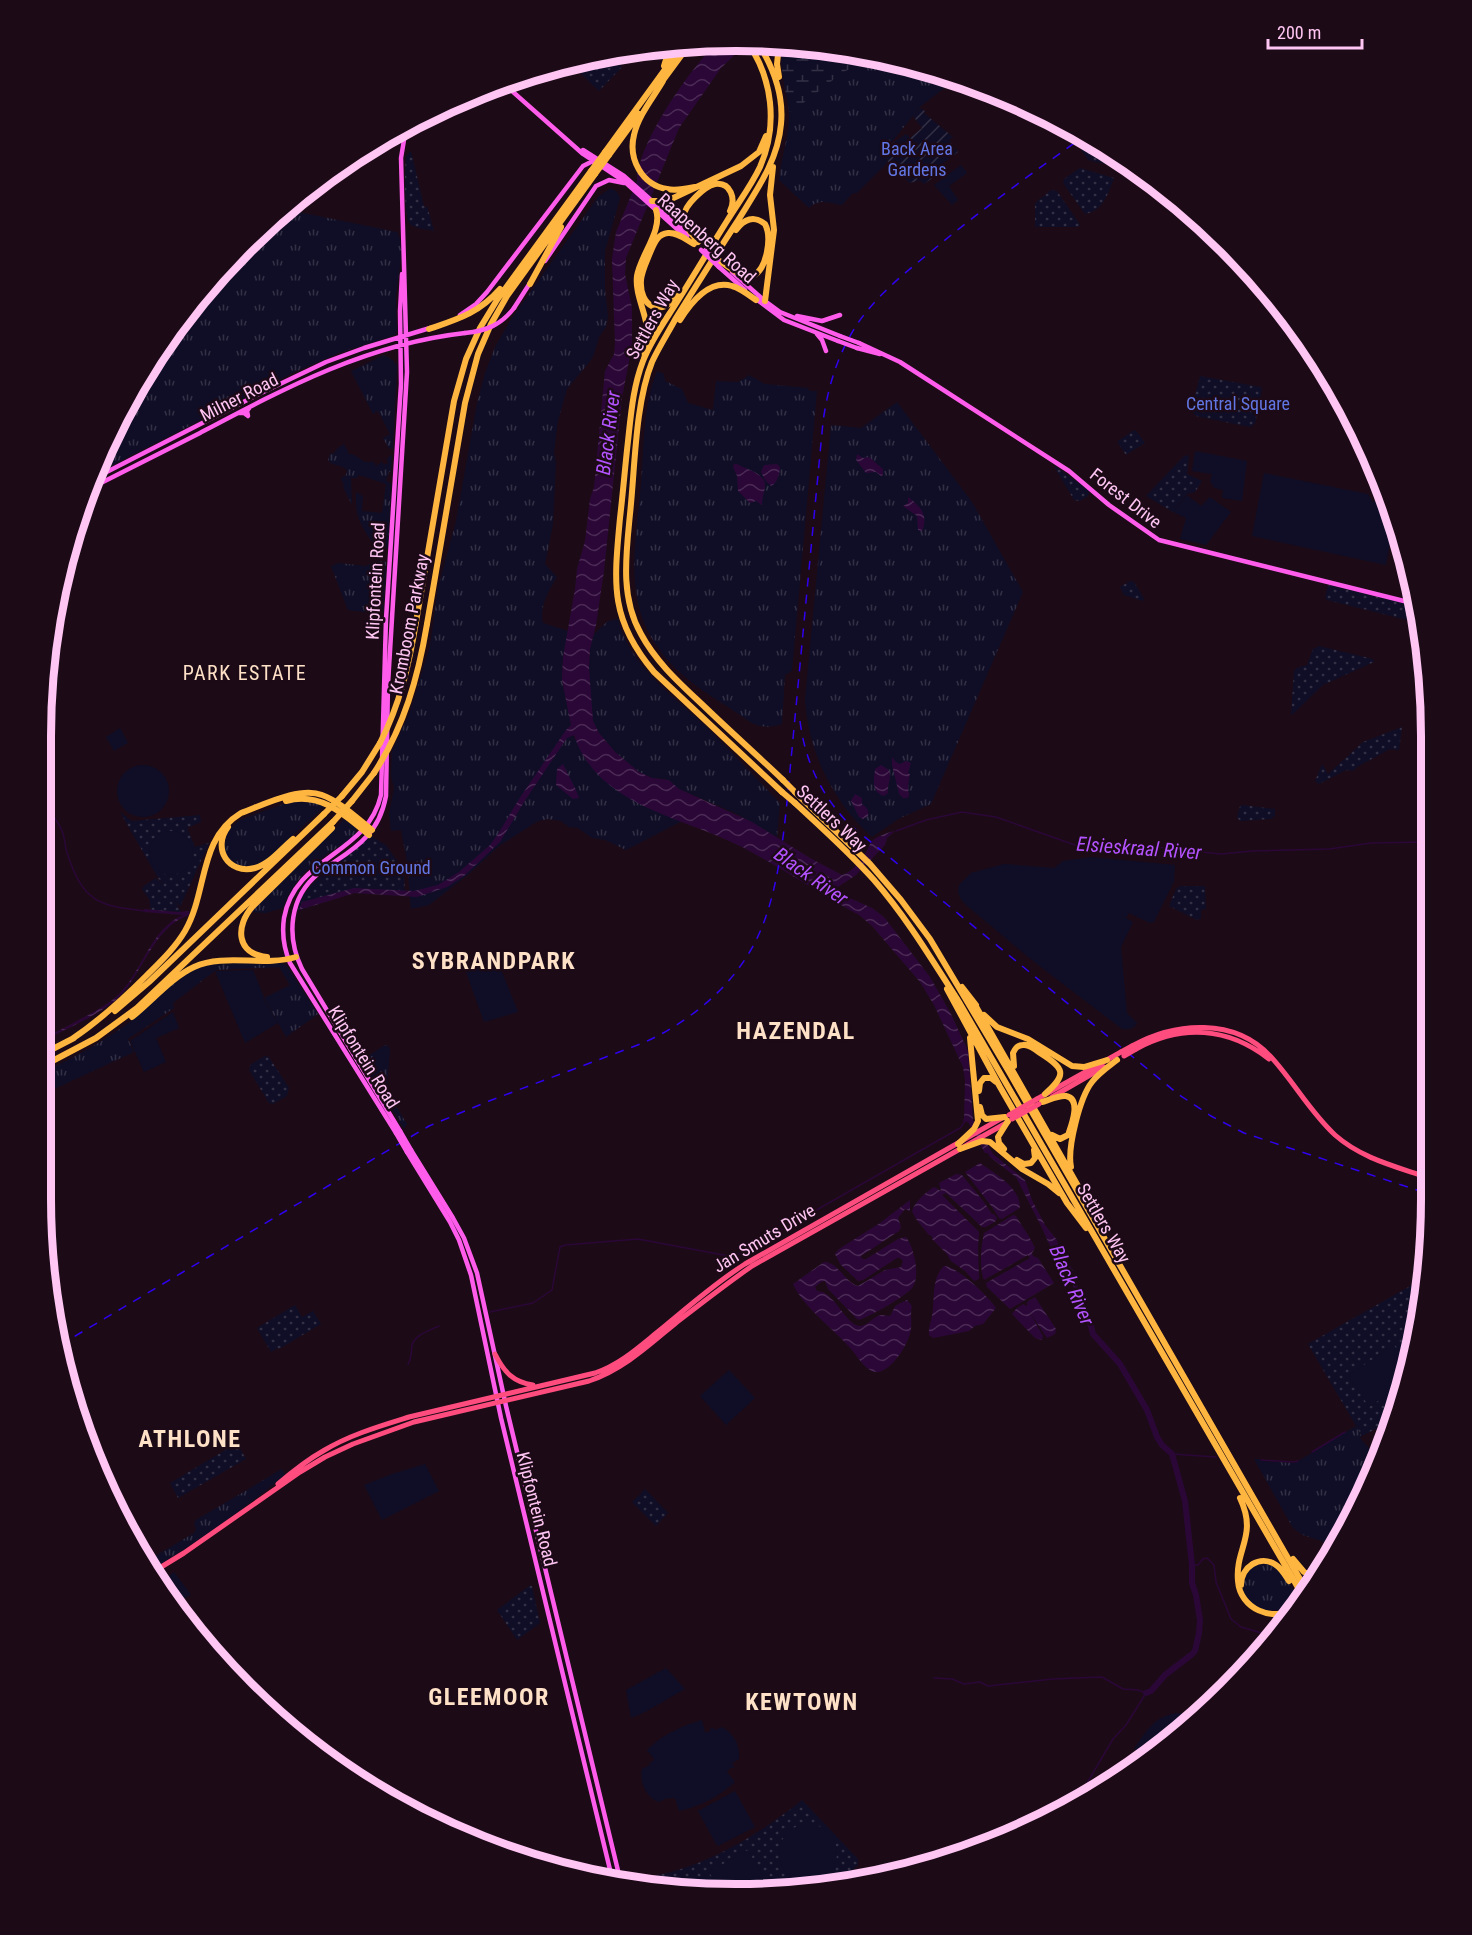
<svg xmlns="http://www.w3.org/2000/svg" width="1472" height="1935" font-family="'Roboto Condensed',sans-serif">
	<defs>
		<pattern id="grass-tufts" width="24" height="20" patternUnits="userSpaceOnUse" patternTransform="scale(1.5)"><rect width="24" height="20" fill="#0f0e26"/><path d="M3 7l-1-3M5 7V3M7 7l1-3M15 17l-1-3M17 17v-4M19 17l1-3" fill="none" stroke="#333046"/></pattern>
		<pattern id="wetland-marsh" width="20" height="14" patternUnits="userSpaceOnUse" patternTransform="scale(1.5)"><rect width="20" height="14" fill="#0f0e26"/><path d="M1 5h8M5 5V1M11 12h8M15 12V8" fill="none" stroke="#333046"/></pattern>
		<pattern id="park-dots" width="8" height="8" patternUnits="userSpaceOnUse" patternTransform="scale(1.5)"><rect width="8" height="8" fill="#0f0e26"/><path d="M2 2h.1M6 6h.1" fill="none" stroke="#333046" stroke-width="1.8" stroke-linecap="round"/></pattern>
		<pattern id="garden-furrows" width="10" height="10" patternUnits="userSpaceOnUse" patternTransform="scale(1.5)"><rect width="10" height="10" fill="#0f0e26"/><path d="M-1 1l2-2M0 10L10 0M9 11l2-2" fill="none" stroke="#333046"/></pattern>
		<pattern id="water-waves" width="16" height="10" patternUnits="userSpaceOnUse" patternTransform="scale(1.5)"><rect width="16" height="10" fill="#2b0738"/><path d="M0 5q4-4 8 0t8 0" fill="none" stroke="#4b2a55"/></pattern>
	</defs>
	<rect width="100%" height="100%" fill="#1c0b17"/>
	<path fill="url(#grass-tufts)" d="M784,45L872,54L956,79L921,106L886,149L887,163L857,193H853L842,205C832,204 820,197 809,208L779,180C781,158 789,137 789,115C789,92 778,68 784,45Z
		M611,188L617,192L620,198L605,251V289L608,316L606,327L599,337L594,354L591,360L567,389L558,421L554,452L556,463L553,524L545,564L557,577C549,590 539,607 543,623L568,631L563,657L562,680L574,738L660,813L682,821L626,850L605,840L592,838L578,828L569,827L561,821L548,819L538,821L499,846L470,873L429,905L411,909L407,862L401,830L391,831L389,814L394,788L391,776L392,751L410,712L430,646L438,588L456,521L477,403L485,373L495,347L511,319L598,197Z
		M283,209L397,232C406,245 397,281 396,297C396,308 396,319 397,330L395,335L339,353L295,372L95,474L112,429L184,313Z
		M384,355L393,360L397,366L393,450L391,448L389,449L383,438L390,434L378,411L373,414L351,371Z
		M657,371L664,374L665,381L682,389L688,403L713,410L716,381L738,382L749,375L765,384L808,388L810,391H817L792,671L785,675L782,724C770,728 761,728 750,722C728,706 703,693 683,675C619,619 634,558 641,484C644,447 643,405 657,371Z
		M897,402L972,502L1023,592L931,804L898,819L872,837C833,802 808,752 805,699L831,425L861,428Z
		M344,444L349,454C359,454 362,466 373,461L376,466L382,462L384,465L388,463L387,458L392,455L391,471L389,472L386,480L391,484L388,547L383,550C373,548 359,523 357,512C356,505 356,498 356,492L363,496L362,511L382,513L386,484L359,475L357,478H351L352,505L343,487L344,486L341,478L346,475L347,470C342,464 333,467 328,460L330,454L334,453L338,448Z
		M379,561L386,562L383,612L380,614L348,610L331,566L339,563L365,566Z
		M618,619C628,663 672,695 703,724C730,749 754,777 780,803L777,837L737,814L679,789L665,779L652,778L639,772L615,752L599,733L593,721L591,704L589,667L590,649L594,634L608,621Z
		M311,801L325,806L267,859C257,866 242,871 232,863C228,860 226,853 223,849L228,830L240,820L289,802Z
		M344,819L357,828L355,835C324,858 297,869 283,908L266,913L252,912L258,904L319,845Z
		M279,962L287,966L318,1014L286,1037L264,998L290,985L279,967L216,970L173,1003L174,1008L128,1039L134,1052L41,1095V1073C76,1057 110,1038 140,1014C155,1001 174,978 193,970C218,959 251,963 279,962Z
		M385,1045L388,1046L390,1049L387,1088L391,1098L407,1124L404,1129L363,1063L365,1058Z
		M1356,1426L1362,1437L1360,1438L1377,1457L1334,1545L1303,1535L1293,1528L1254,1459H1261V1461L1295,1463Z
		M282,1469L285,1475C243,1510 198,1541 152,1570L145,1562L194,1533L196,1529L194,1523L196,1520Z
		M1266,1563L1280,1570L1301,1602C1278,1618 1238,1612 1243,1577L1253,1565Z"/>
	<path fill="url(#wetland-marsh)" d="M784,45L872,54L875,55L842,73L793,111L789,112C787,91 777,65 784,45Z"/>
	<path fill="url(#park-dots)" d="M607,53L622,67L599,91L579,72L595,55Z
		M1093,142L1119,156L1116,164L1113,166L1088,160L1081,150Z
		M411,151L424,206L426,208L427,206L434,231C427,229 417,229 411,225C403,220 405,167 406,156Z
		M1080,168L1114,178C1108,194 1103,211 1085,214L1063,183L1064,179Z
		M1051,190L1057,191L1080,225L1077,227H1035V203Z
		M1200,376L1261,387L1262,389L1255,424L1250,427L1196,416L1191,410Z
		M1134,430L1137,432L1145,443L1126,455L1118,443V441Z
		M1187,455L1189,456L1187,474L1202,481L1195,492L1187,494L1173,512L1146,496L1183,457Z
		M1055,466L1087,489L1089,492L1088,496L1080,501L1074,500L1055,468Z
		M1130,581L1134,582L1144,599L1143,601L1124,595L1120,587Z
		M1330,585L1416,606L1418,620L1415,622L1327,600L1325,598L1328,586Z
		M1319,646L1373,659L1374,662L1323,685L1293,714L1291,715L1294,671L1297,668L1307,665L1313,649Z
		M1402,727L1399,750L1390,749L1357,767L1353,771L1346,770L1319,784L1315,781L1322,764L1328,774L1363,742Z
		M1242,805L1275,809V816L1270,819L1240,821L1237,817L1240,806Z
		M120,812L132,821L200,815L201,822L187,828L195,847L209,843L180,907L174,900L181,912L151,910L149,899L142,889L144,886L156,878L164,885L158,878Z
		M369,835L386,845L404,871L405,894L357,890L298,911V901L314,882Z
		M1180,886H1205L1206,909L1201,910V918L1197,920L1169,906L1176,889Z
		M265,1056L269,1057L289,1088L287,1096L273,1104L269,1103L249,1070L251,1064Z
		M1426,1277L1425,1290L1396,1417L1387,1422L1391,1430L1387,1437L1381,1426L1362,1436L1308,1344Z
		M295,1305L302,1317L313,1311L321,1324L279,1349L278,1348L271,1352L257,1328Z
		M237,1443L246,1459L178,1498L170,1483Z
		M645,1489L668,1513L656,1526L632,1502Z
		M529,1586H532L540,1623L517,1640L497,1610Z
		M802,1800L858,1859V1865L834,1887L827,1889L736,1894L659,1884L657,1875C707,1866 763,1832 802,1800Z"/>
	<path fill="url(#garden-furrows)" d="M920,108L925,111L924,113L953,137L949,140L958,152L938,167L941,172L924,184L920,180L910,183L888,163L886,149L891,144L906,134L910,138L922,128L913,116Z"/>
	<path fill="#0f0e26" d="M961,165L967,173L949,186L958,200L952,205L934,185Z
		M1195,451L1247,461L1242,501L1222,498L1223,490L1214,488L1210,481L1212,474L1192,471Z
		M1264,473L1368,494L1372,501L1392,506L1395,514L1386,565L1252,536Z
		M1187,495L1201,506L1210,497L1231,512L1206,545L1180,539L1186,518L1173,512Z
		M120,728L128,743L114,751L106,737Z
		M117 791a26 26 0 1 1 52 0a26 26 0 1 1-52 0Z
		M149 853a22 22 0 1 1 44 0a22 22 0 1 1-44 0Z
		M1091,857L1175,865L1174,881L1154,922L1150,923L1129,913L1126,918L1133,922L1121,947L1127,1013L1137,1023C1134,1029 1128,1030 1122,1029L1033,961L966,905L960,898L958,891L959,885L971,873L1004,864L1054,868L1063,861Z
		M498,962L518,1012L484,1022L466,972Z
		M253,970L264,997L263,998L278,1023L245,1043L215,971Z
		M173,1012L179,1028L156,1038L166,1062L144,1072L130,1041Z
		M1394,1345L1408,1366L1403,1384L1369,1407L1349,1375Z
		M729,1370L755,1398L726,1425L700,1396Z
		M425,1464L439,1491L382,1520L364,1485L392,1474Z
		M174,1572L191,1595L178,1602L162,1581Z
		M666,1668L685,1689L645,1712L631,1718L626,1690Z
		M1180,1713L1195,1718L1151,1754L1134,1749C1146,1731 1156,1714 1180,1713Z
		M702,1720L705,1732H709L712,1727L715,1730L722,1727C734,1734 740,1745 739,1759L732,1763L734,1768H730L727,1772L735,1782C718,1797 701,1806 679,1811L675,1798H671L668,1799L667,1798L659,1802C646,1798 639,1781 642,1769L650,1765L649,1763L652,1762L654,1759L647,1750C662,1735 681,1726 702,1720Z
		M735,1791L755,1827L718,1846L716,1844L698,1811Z
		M779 1853a29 29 0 1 1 58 0a29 29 0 1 1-58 0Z
		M748,1850L763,1876L732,1894L721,1892L709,1872Z"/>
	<path fill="url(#water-waves)" d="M736,41L748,42L721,68L679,128L626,258L625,274L632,308V345L622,398L604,571L596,625L590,649L589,667L593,721L599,733L615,752L639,772L652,778L669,780L679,789L752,822L810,858L842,875C851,873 862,860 866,852C869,848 869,844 873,840C879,836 888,832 895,831L887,838L885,845L856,875L838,887L833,885L830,886L843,895L872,908L884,917L930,977L951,1014L968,1051L973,1120L993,1154L1025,1180L1032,1200L1045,1225L1057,1240L1058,1244L1073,1271L1072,1273L1080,1292L1077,1300L1075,1299L1072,1279L1067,1277L1060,1268V1265L1056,1260L1042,1228L1016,1177L990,1157L988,1153H985L968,1122H964L965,1080L963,1067L934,1005L920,982L872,926L859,915C820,894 783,869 744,848C685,817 597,807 574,735L567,738L524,802L500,842L464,876L447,887L417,897L355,893L299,910L302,902L354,888L414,891L438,885L446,880L459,872L490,845L498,834L519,799L566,730L571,725L562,680L563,657L575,589L577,569L585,541L590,499L594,487L605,371L614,354L615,344L612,259L616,232L637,181C638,142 689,71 717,42Z
		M857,454L863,458L869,457L883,469V475L881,476L876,472L866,473L856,460Z
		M734,464H737C745,469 766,473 765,486C764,493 762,498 762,505L756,501L750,503L738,491L737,476L733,467Z
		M777,464L780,467C780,473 777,484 771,486L765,480L761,472L764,465Z
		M908,497C920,506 929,515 922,531L918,530L917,516L903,506L908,503Z
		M892,757L896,762L900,764L906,761L911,763L908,773L910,774L908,786L909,796L907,798H903L899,794L892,765Z
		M563,764L576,790L579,798L573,799L556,785L557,769Z
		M881,765L889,770C892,779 887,784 888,793L884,796C871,792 874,780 875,769Z
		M855,794L862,798V804C867,808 869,810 868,816L863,819L859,817L851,801Z
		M144,909L177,912L189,911V915C153,927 143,974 118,998C101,1014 62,1031 41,1042V1040C62,1028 100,1011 117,996C142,973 150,929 183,915L144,912Z
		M980,1163C995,1174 1019,1186 1020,1207L1018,1209L1002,1219L999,1218L992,1207L965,1172Z
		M956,1174L962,1175L984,1202L992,1214H994L997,1218L996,1221L986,1227H982L946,1193L942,1195L979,1232L978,1249L979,1279L974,1281L965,1271L951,1261L947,1254L932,1239V1236L929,1235L916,1219L912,1211C916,1200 925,1193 934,1187L941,1191L939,1183Z
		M910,1200V1211L905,1209L898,1218L901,1227L899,1231L861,1256L862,1259H866L898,1239L906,1237C914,1247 921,1277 912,1288C906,1296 868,1318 858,1320L828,1289L825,1281L821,1282L815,1287L817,1291C834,1290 845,1325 860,1326C868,1326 873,1316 881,1315C884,1315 887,1316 890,1316C897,1304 892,1307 907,1300L912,1306C910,1313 912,1321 911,1329C909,1343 894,1368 879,1372C876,1372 873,1372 870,1370C862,1365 857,1356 851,1349C834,1329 803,1307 793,1284L824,1262C840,1263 844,1282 858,1286L885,1270L901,1267L903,1261L900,1258H897L863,1280L858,1281L840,1264L835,1254L839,1249L880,1223Z
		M1013,1215L1016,1216C1021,1225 1029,1235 1035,1248L1032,1253L1033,1256L1038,1258L1054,1283L1010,1309L987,1287L986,1283L1030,1258L1028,1255L984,1280C979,1268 981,1246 984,1233Z
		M944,1266C957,1266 989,1297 996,1308L983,1324L975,1326L969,1331L933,1338L929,1335C928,1327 931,1323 932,1316C935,1301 931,1278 944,1266Z
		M1035,1297L1056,1329L1055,1334L1047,1338L1029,1311L1043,1336L1042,1340L1035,1338L1012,1314L1016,1309L1023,1304L1027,1306V1302Z"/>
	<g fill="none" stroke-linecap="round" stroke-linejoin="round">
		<path stroke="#2b0738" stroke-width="1.5" d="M42,800C48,810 58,820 62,831C65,838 65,846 67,853C83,901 97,906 145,911
			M896,831L926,820L962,812L996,817L1075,845L1148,846L1221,854L1252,851L1329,849L1371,843L1426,842
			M490,1312L533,1303L552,1290L560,1247L565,1245L638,1239L734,1257L960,1128L964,1123V1119
			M408,1364C412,1358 411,1352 412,1345C415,1335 430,1330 439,1326
			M1312,1452L1345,1432
			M1172,1454L1216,1457
			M1261,1460L1294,1462L1298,1461
			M1192,1565H1198L1203,1559L1207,1558L1214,1565L1216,1582L1231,1619L1241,1627L1265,1634L1271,1638
			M934,1678L952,1679L964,1684L980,1682L988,1686L1053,1679L1102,1677L1123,1689L1138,1690L1146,1693L1126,1725L1113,1739L1077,1800"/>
		<path stroke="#2b0738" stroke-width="6" d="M1077,1293V1300L1089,1319L1093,1334L1120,1364L1147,1410L1157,1437L1162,1445L1172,1454L1185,1501L1192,1565V1583L1196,1595L1200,1620L1199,1633L1195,1651L1191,1655L1165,1675L1151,1691L1146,1693"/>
		<path stroke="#ff5cec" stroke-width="4.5" d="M503,83L583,154L625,182L687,238
			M583,150L624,176L689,234
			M545,261L596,186L609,180L624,183
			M719,267L745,290
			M732,272L765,301L780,312L840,336
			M756,299L784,320L838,341
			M514,308L530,283
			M460,315L476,304L487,292L583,166L597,159
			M797,316L822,321L840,315
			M817,334L822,340L826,351
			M859,343L900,362L1069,471L1109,505L1159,540L1416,604
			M857,348L880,354
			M238,413H244L248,416L247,411L250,407
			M93,479L259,394L326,362L364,348L430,328
			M89,489C126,470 163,452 200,433C285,388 367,344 465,333
			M400,1131L302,969C286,936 289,897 319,873C334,861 353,852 366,837C377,826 383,812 386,796L388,684L407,372L401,158L406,128
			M396,1133L290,963C284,949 282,932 284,918C295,855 367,856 381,795L386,619L401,384L400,311L402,274
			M411,1150L453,1218L464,1238L477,1273L506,1406L620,1879
			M407,1152L450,1222L459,1240L471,1275L501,1418L612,1878"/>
		<path stroke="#ff4c7e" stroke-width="5" d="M1132,1046C1175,1022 1235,1017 1271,1057C1294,1082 1310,1112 1335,1135C1361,1158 1394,1166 1426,1177
			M1136,1049C1182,1024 1228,1027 1269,1059
			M1052,1097L1104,1067
			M1037,1099L1121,1052
			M495,1354C504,1372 513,1382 533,1385
			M278,1484C292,1472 307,1460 323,1451C349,1435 380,1426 409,1417L595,1373C621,1364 640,1346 660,1330C688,1307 715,1283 745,1264L1002,1118
			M153,1572L184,1553L300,1472L325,1457L353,1444L414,1422L589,1381C624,1369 649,1345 677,1322C702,1303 726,1284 752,1266L1008,1122"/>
		<path stroke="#ffb640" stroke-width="6" d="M747,42C773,78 778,126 760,167C751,186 738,203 727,221C710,248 694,275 677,302C665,321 651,340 643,361C633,387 631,414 628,441C625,467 623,493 620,518C614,583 609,619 654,672L782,792
			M758,43C773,67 784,94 781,124C778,161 756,191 737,222C716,254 696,286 676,318C668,333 659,347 652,362C635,404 635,468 630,514C626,555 620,597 641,634C657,664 683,686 707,709C732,733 758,756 783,780
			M664,66L670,47
			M779,77L777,64L779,45
			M663,81C653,98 638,116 634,135C628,159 642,185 667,189C676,191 685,189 695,187
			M661,83L689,45
			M605,152L682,46
			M609,155L639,114
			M652,201H667L741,166L759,152L766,136
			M698,242C693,235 684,226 684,217C683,206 705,186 715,184C731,182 736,199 730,211
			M718,260L742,276H753C767,269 772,237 765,224C754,215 744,219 736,230
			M530,284L561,227
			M677,295C661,319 639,306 641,280C642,270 647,261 650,253C654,244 657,234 668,233C678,232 686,240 694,244
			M765,301L774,230L770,195L773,167
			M680,320C690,304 709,279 732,286C740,288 749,295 756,300
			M429,329C458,319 479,313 500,289
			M642,355C645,344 648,333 646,322C643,307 635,291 637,276C640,256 663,230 656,210
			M416,622L454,401L466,359L480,328L497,300L591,171
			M427,624L465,403L478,354L491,324L507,296L595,174
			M795,792L870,864L901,900L930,939L1009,1072L1308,1593
			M342,796L362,772L380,743
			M286,801C320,791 345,815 369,835
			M352,801L374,773
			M795,803C822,828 850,853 874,880C907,918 932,960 959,1002L1304,1598
			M228,827C212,848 228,875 255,868C270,864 281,849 293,839
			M267,957C236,954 235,926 253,906L332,828
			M962,987L976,1005
			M947,989L1000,1087L1067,1203L1086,1228
			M974,1003L1094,1214
			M115,1011L149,982L324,814
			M984,1015L997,1027L1028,1039L1072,1066L1084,1067L1107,1060
			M132,1017C151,1002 172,977 194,967C225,953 263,967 296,957
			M72,1039C99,1021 122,1000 146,976C160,962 175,948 185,931C208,891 198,839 241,813C263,805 300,786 322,795C339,801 358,819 372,830
			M41,1055L74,1038
			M1014,1066L1013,1053C1015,1049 1017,1045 1023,1045C1029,1044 1035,1049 1040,1053C1064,1068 1068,1074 1045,1094
			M41,1067L96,1038L137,1008L333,822
			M979,1091L980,1083L984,1078H991L996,1082
			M1042,1102C1049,1100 1059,1095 1066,1096C1082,1099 1071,1126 1068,1135L1060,1139L1052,1135
			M980,1107L982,1115L986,1119L1005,1117
			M958,1144L974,1129L978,1121L970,1038
			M960,1149L982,1141L990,1142L1022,1169L1048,1184L1059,1193
			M1004,1149L999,1143L998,1137L1008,1121
			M1017,1160L1024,1164L1031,1163L1035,1158L1034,1150
			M1071,1167C1067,1148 1080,1097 1092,1082C1099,1073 1108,1067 1117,1060
			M1240,1498C1258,1536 1235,1548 1238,1581C1240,1609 1272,1622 1295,1609
			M1293,1559L1304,1572L1319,1577
			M1241,1585C1241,1567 1260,1554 1276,1565C1282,1569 1285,1575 1289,1581"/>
		<path stroke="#2f00f0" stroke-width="1.5" stroke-dasharray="9 8" stroke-linecap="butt" d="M800,721C805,761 821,795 849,824L1178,1094L1211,1116L1244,1133L1426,1193
			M60,1345L429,1126L489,1101L643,1043C694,1020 741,980 762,927C777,890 783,842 787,802L823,422C828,386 838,353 858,323C878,294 906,272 933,250C981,210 1032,173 1083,137"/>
		<path stroke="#ff5cec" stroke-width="4.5" d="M706,249L718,260
			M701,250L719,267
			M465,333C486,331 501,325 514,308
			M840,336L859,343
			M838,341L857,348
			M400,1131L411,1150
			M396,1133L407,1152"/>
		<path stroke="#ff4c7e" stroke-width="5" d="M1121,1052L1132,1046
			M1124,1056L1136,1049
			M1009,1115L1037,1099
			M1012,1119L1039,1104"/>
		<path stroke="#ffb640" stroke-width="6" d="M591,171L605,152
			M595,174L609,155
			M380,743C400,704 409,665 416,622
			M374,773C404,727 418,678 427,624
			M783,780L795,792
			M782,792L795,803
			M324,814L342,796
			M333,822L352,801"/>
	</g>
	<g text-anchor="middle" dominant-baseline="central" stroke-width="5" stroke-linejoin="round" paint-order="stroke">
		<g font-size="18" fill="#6276e3" stroke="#1c0b17">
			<text x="917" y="148">Back Area<tspan x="917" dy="21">Gardens</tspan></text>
			<text x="1238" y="403">Central Square</text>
			<text x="371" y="867">Common Ground</text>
		</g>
		<g font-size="18" fill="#ffc5f3" stroke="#1c0b17">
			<text transform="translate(707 238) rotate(42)">Raapenberg Road</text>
			<text transform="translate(652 319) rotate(-61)">Settlers Way</text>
			<text transform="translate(239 397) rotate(-27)">Milner Road</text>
			<text transform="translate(1126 498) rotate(38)">Forest Drive</text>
			<text transform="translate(375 581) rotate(-87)">Klipfontein Road</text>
			<text transform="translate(409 624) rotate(-79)">Kromboom Parkway</text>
			<text transform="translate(832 818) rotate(43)">Settlers Way</text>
			<text transform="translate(364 1057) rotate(58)">Klipfontein Road</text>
			<text transform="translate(1104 1223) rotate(60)">Settlers Way</text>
			<text transform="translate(764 1238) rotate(-31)">Jan Smuts Drive</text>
			<text transform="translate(537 1509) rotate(76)">Klipfontein Road</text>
		</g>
		<g font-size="20" font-style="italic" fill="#b353ff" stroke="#1c0b17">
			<text transform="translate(608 433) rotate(-83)">Black River</text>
			<text transform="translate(1139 848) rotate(4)">Elsieskraal River</text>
			<text transform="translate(811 876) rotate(35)">Black River</text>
			<text transform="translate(1072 1285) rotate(67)">Black River</text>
		</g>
		<g font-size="20" letter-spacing="1.5" fill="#ffe1c7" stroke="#1c0b17">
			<text x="245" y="673">PARK ESTATE</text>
		</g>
		<g font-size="24" font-weight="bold" letter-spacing="1.5" fill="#ffe1c7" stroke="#1c0b17">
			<text x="494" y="961">SYBRANDPARK</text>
			<text x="796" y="1031">HAZENDAL</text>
			<text x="190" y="1439">ATHLONE</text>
			<text x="489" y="1697">GLEEMOOR</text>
			<text x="802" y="1702">KEWTOWN</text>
		</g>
	</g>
	<path d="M0 0H1472V1935H0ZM736 51H736A685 685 0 0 1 1421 736V1199A685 685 0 0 1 736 1884H736A685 685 0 0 1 51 1199V736A685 685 0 0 1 736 51Z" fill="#1c0b17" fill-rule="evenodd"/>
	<path fill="none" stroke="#ffc5f3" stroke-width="8" d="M736 51H736A685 685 0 0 1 1421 736V1199A685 685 0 0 1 736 1884H736A685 685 0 0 1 51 1199V736A685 685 0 0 1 736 51Z"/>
	<path d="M1268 39v9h94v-9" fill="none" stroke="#ffc5f3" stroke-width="3"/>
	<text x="1277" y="39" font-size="18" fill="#ffc5f3" stroke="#1c0b17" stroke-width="4.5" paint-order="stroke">200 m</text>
</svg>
